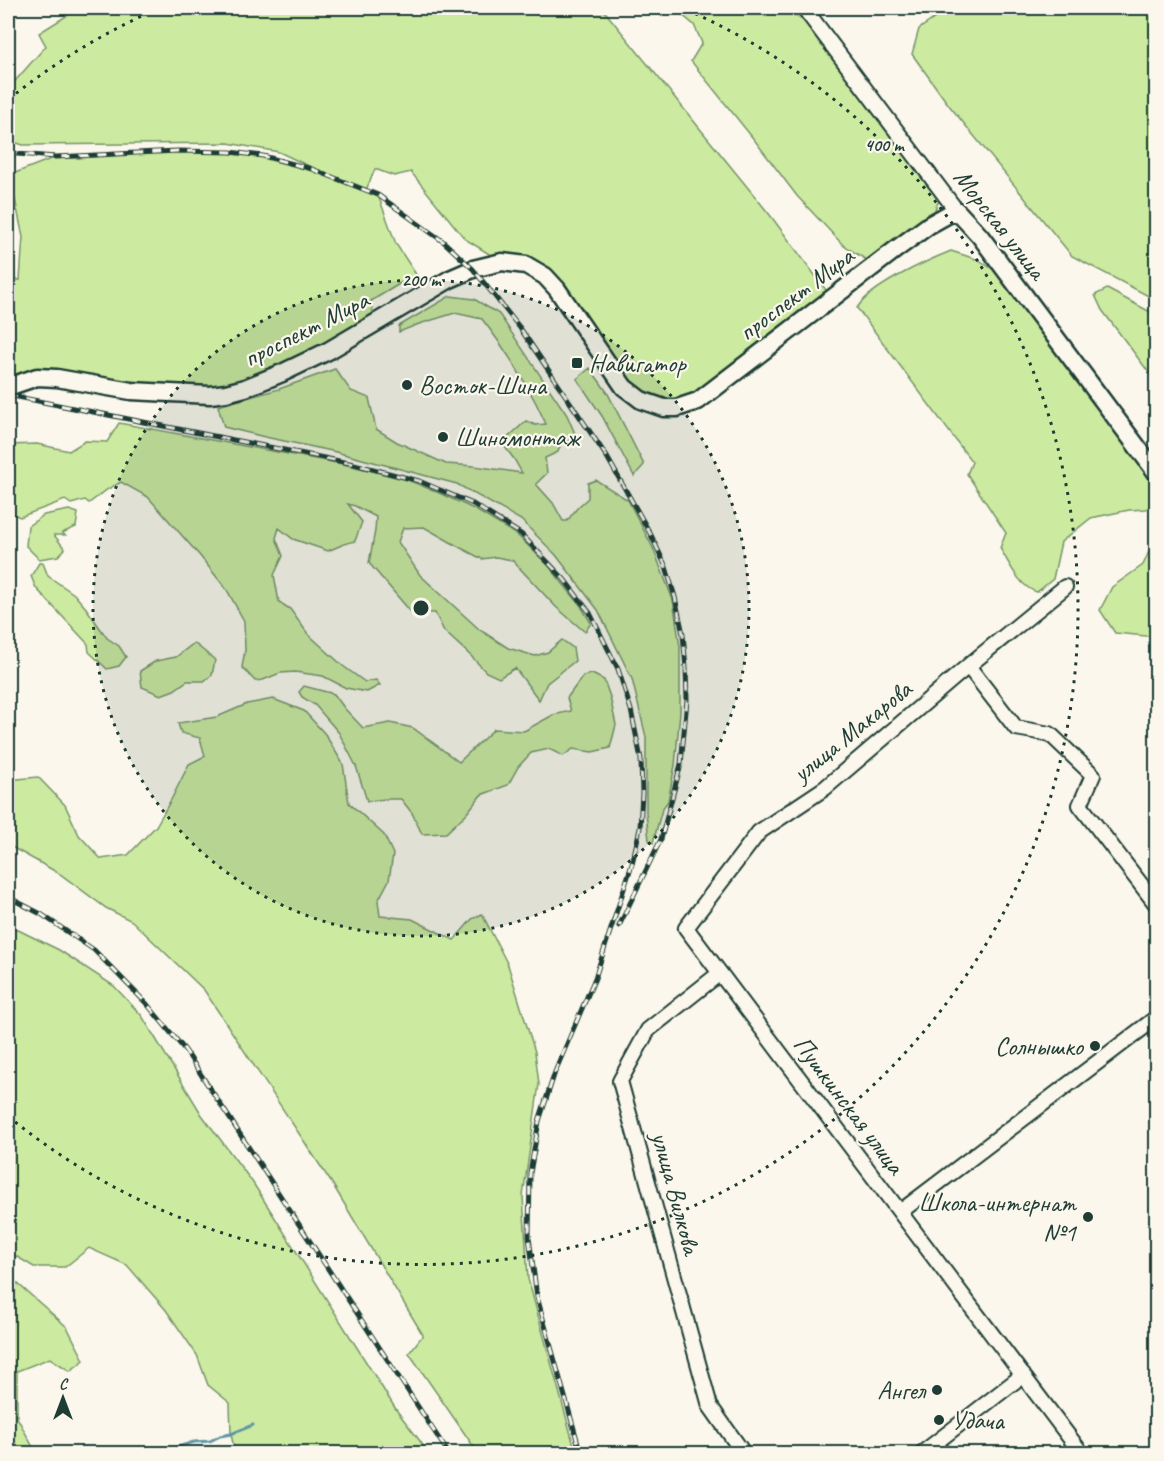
<svg xmlns="http://www.w3.org/2000/svg" width="1164" height="1461" font-family="Caveat,sans-serif">
	<rect width="100%" height="100%" fill="#fbf7ec"/>
	<filter id="ink" filterUnits="userSpaceOnUse"><feTurbulence type="fractalNoise" baseFrequency=".0167" numOctaves="2"/><feDisplacementMap in="SourceGraphic" scale="12" xChannelSelector="R" yChannelSelector="G"/><feConvolveMatrix kernelMatrix="1 2 1 2 8 2 1 2 1" color-interpolation-filters="sRGB"/></filter>
	<g filter="url(#ink)">
		<path fill="#cdeaa1" stroke="#76946a" stroke-width="1.5" d="M79,8H602L770,215L832,298L698,401L641,400L557,289L502,262L465,239L411,172L394,176L375,169L366,190L378,195L396,244L417,276L401,283L371,301L375,324L226,393L8,379V278L20,280L23,237L10,175L56,157L177,151L230,152L263,156L313,168L279,152L228,143L23,145L8,140V115L13,109L8,89L46,46L39,33Z
			M674,8H782L821,31L942,192L929,225L875,265L844,246L797,196L756,142L691,61L702,43L694,25Z
			M950,8H1156V300L1072,256L948,104L912,54L919,29Z
			M951,251L979,260L1000,274L1078,382L1113,429L1149,473L1156,490V502L1146,509L1129,510L1091,518L1061,542L1053,579L1037,592C1019,587 1009,563 1000,548L1006,533L967,474L972,462L857,308C871,286 926,261 951,251Z
			M1107,289L1156,315V382L1102,310L1095,295Z
			M450,296L474,299L499,314L567,415L579,443L562,440L558,452L545,458L547,473L536,484L553,503L563,521H567L578,507L588,498V483L596,480L628,500L653,548L673,600L680,647V712L675,765L668,801L662,809L653,843L649,840L646,813V737L632,679L598,610L556,555L521,520L457,484L332,451L265,437L224,427L218,406L279,389L335,369L351,391L369,398L376,429L397,442L446,464L474,466L522,473L514,459L502,443L526,421L535,425L546,424C529,386 507,351 482,319L455,313L419,324L399,332V326Z
			M590,368L607,392L644,465L634,476L602,416L577,379Z
			M119,423L348,465L408,480L437,492L474,509L517,535L548,565L581,606L591,623L585,632L556,607L512,560L496,557L482,559L461,548L424,527L403,528L398,542L420,575L480,630L508,648L535,656L548,652L562,640L573,648L575,661L547,683L539,700L515,668L499,678L486,672L471,656L444,631L435,613L411,612L369,563L375,531L376,517L355,506L348,504L362,522L355,541L344,544L328,551L293,539L279,528L276,538L283,556L274,575L279,602L290,609L308,634L343,666L365,682L376,680L380,685L367,692L346,688L323,676L295,672L280,673L263,680L255,681L242,667L245,650L244,621L227,590L200,556L148,497L121,482L108,489L89,503L85,500L71,504L65,500L20,517L8,512V445L37,444L69,451L85,441L107,442Z
			M69,510L78,513L76,527L62,533L65,535H54L65,549L58,556L39,559L26,546L28,526L44,515Z
			M1156,536V637L1115,633L1100,610L1112,587L1143,565Z
			M39,563H43L48,576L74,594L86,608L107,638L119,646L126,657L119,666L107,669L89,652L88,644L36,588L31,576Z
			M194,643L215,660L212,675L204,681H187L174,690L161,695L142,687L140,671L156,661L176,657Z
			M592,674L604,680L610,697L616,725L610,748L592,752L573,749L563,756L549,749L531,753L518,767L508,785L481,795L467,813L446,833L422,834L412,813L401,799H386L367,801L356,766L339,733L315,705L302,697L299,692L304,686L334,694L345,709L363,728L390,723L413,728L459,762L494,729L524,731L553,715L571,711L567,698L583,676Z
			M273,699L304,711L325,734L343,764L349,803L384,835L393,854L389,880L378,901L380,916L412,919L454,940L472,919L482,914L508,965L535,1052L539,1084L523,1196L528,1279L576,1453H478L409,1353L423,1335L333,1185L204,990L132,921L106,908L60,874L8,845V780L38,777L65,805L79,835L101,859L128,855L156,826L172,798L189,764L205,756L200,738L181,733L178,723L217,717L247,704Z
			M8,925L59,950L114,986L142,1016L202,1115L253,1183L397,1411L420,1441L428,1453H235L231,1434L230,1403L208,1385L197,1355L166,1310L127,1265L89,1248L65,1267H34L14,1255L8,1264Z
			M8,1275L67,1327L84,1360L70,1371L50,1358L17,1371V1417L36,1453H8Z"/>
		<g fill="none" stroke-linecap="round" stroke-linejoin="round">
			<path stroke="#6196a4" stroke-width="3" d="M155,1454L194,1442L210,1441L220,1436L231,1434L253,1425"/>
			<defs>
				<path id="minor" d="M804,8L956,210
					M1065,587L968,666L825,788L759,832L686,928L1082,1454
					M968,666L1016,728L1050,734L1093,775L1080,805L1156,904
					M720,973L648,1030L620,1081L710,1406L744,1454
					M900,1212L1156,1018
					M921,1454L1023,1375"/>
				<path id="major" d="M8,387L37,377L57,378L131,391L210,395L226,393L245,388L282,373L328,351L450,279L473,269L502,262L526,265L545,276L557,289L624,387L641,400L664,408H677L698,401L895,250L929,225L956,210L980,236L1156,472"/>
			</defs>
			<use href="#minor" stroke="#1f3d34" stroke-width="18"/>
			<use href="#major" stroke="#1f3d34" stroke-width="21"/>
			<use href="#minor" stroke="#fbf7ec" stroke-width="14"/>
			<use href="#major" stroke="#fbf7ec" stroke-width="16"/>
			<defs>
				<path id="rail" d="M8,151L17,154L56,157L177,151L230,152L263,156L312,169L378,195L444,242L473,269L520,328L607,457L651,535L666,567L675,597L683,634L686,668L687,700L681,764L661,839L619,926
					M8,395L354,464L419,481L473,504L521,534L564,579L590,613L618,669L631,710L641,759L642,793L640,828L632,864L595,978L555,1072L539,1121L530,1173L529,1237L537,1297L581,1454
					M8,897L41,914L94,950L147,1004L185,1050L449,1454"/>
			</defs>
			<use href="#rail" stroke="#1f3d34" stroke-width="5"/>
			<use href="#rail" stroke="#fbf7ec" stroke-width="3" stroke-dasharray="9" stroke-linecap="butt"/>
		</g>
	</g>
	<circle cx="421" cy="608" r="328" fill="#1f3d34" fill-opacity=".12"/>
	<g fill="none" stroke="#1f3d34" stroke-width="3" stroke-dasharray="3 6">
		<circle cx="421" cy="608" r="328"/>
		<path d="M9 99A655 655 0 0 1 155 10M687 10A655 655 0 1 1 9 1117"/>
	</g>
	<g fill="#1f3d34" stroke="#fbf7ec" stroke-width="2">
		<rect x="571" y="357" width="12" height="12" rx="3"/>
		<circle cx="407" cy="385" r="6"/>
		<circle cx="443" cy="437" r="6"/>
		<circle cx="1095" cy="1046" r="6"/>
		<circle cx="1088" cy="1217" r="6"/>
		<circle cx="937" cy="1390" r="6"/>
		<circle cx="939" cy="1420" r="6"/>
	</g>
	<g text-anchor="middle" dominant-baseline="central" stroke-width="4.5" stroke-linejoin="round" paint-order="stroke">
		<g font-size="26" fill="#1f3d34" stroke="#fbf7ec">
			<text transform="translate(1000 224) rotate(52)">Морская улица</text>
			<text transform="translate(796 294) rotate(-37)">проспект Мира</text>
			<text transform="translate(306 329) rotate(-27)">проспект Мира</text>
			<text transform="translate(852 731) rotate(-39)">улица Макарова</text>
			<text transform="translate(849 1105) rotate(53)">Пушкинская улица</text>
			<text transform="translate(676 1193) rotate(75)">улица Вилкова</text>
		</g>
		<g font-size="26" fill="#1f3d34" stroke="#fbf7ec" text-anchor="start">
			<text x="589" y="363">Навигатор</text>
			<text x="419" y="385">Восток-Шина</text>
			<text x="455" y="437">Шиномонтаж</text>
			<text x="1083" y="1046" text-anchor="end">Солнышко</text>
			<text x="1076" y="1202" text-anchor="end">Школа-интернат<tspan x="1076" dy="30">№1</tspan></text>
			<text x="925" y="1390" text-anchor="end">Ангел</text>
			<text x="951" y="1420">Удача</text>
		</g>
	</g>
	<circle cx="421" cy="608" r="9" fill="#1f3d34" stroke="#fbf7ec" stroke-width="3"/>
	<g font-size="18" text-anchor="middle" font-weight="bold" fill="#1f3d34" stroke="#fbf7ec" stroke-width="4.5" stroke-linejoin="round" paint-order="stroke">
		<text x="884" y="151">400 m</text>
		<text x="421" y="286">200 m</text>
	</g>
	<rect width="1164" height="1461" fill="none" stroke="#fbf7ec" stroke-width="30"/>
	<rect x="15" y="15" width="1134" height="1431" fill="none" stroke="#1f3d34" stroke-width="2" filter="url(#ink)"/>
	<g transform="translate(63 1398)" stroke="#fbf7ec" stroke-width="4.5" paint-order="stroke">
	<path d="M0-4.5L10 22L0 15L-10 22Z" fill="#1f3d34"/>
	<text y="-9" font-size="16" font-weight="bold" text-anchor="middle" fill="#1f3d34">С</text>
	</g>
</svg>
